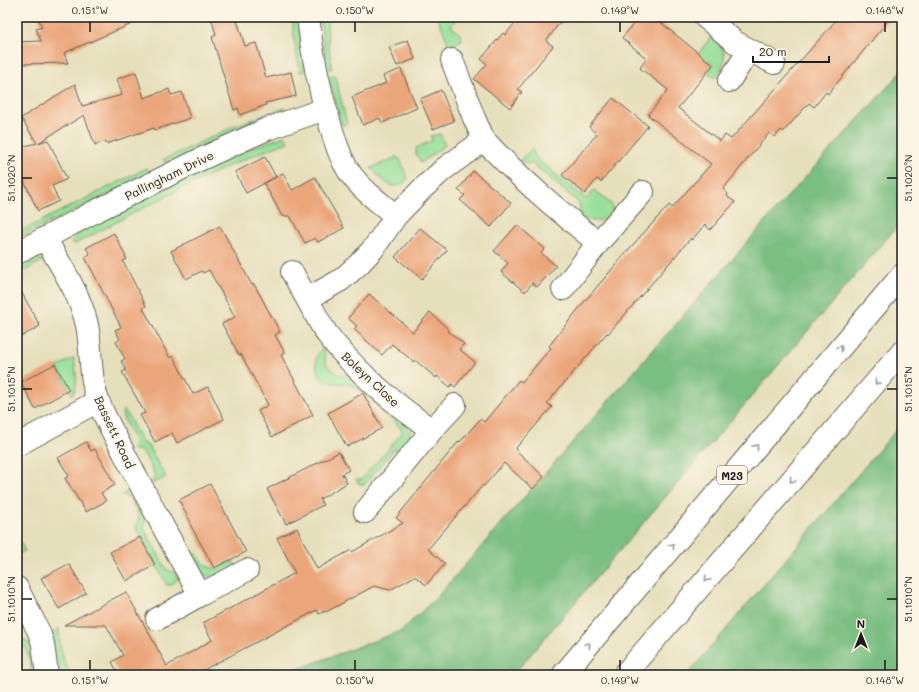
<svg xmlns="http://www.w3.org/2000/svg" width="919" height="692" font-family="Mali,sans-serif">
	<rect width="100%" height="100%" fill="#fcf5e5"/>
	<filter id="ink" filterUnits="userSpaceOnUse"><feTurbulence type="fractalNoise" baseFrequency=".025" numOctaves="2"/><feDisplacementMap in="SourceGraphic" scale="8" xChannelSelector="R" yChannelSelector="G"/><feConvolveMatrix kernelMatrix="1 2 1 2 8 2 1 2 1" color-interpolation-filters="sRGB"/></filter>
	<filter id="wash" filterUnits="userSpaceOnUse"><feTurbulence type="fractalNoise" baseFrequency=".012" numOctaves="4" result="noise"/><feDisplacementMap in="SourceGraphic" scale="16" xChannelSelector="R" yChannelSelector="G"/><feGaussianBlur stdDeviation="0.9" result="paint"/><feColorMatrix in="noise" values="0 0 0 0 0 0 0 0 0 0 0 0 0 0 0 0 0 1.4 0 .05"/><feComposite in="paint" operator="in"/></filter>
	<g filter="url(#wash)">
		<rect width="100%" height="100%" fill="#e6dfbb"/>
		<path fill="#98df99" stroke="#5a7e5a" d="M292,17H298L305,71L300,72L295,46Z
			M320,17H327L328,40L332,69H327Z
			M439,17H458L455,19L451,26L461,35L462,40L449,46L439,20Z
			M711,37C729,48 727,63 715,78L707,72L713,65L706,59L697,55Z
			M335,75L347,124L342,125L329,77Z
			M285,108L288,112L239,130L167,164L163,160L237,125Z
			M440,134L445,145L421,163L416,154V148L432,141L431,136Z
			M285,136L288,142C213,169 144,208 73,245L71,243L78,234L90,225L248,149Z
			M532,149L536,158L586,199L594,190L612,205V214C602,222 592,224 581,216L579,203L533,164L519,163L523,157Z
			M397,157L400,159L408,179C394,195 382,180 371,168Z
			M147,168L149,174L17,239V233Z
			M28,258H35L44,260L17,275V265Z
			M324,348L326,364L339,375L353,376L407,423C412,432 412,440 405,449L393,450L364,485L358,483L356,479L361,480L402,433L401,429C397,422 357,387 351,385C341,381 329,386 321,378C316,372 314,358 319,352C320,350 322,349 324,348Z
			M74,358C75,369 80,385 72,395L57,367Z
			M123,410L126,412L142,442L148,446L166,477L152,484L155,475L143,452L132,449L135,441L123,417L122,413Z
			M129,490L134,491L146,516L144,529L167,570L176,573L178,577C175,583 173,585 167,585L136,528L139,517L130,499L122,495Z
			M17,536L25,551L20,553H17Z
			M196,553C203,563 204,567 217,569L233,561L236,567C210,579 206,584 191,556Z
			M17,628L22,639L33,645L39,675H31V666L26,648L17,641Z
			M59,628C59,641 62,670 75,675H65L60,671L54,649L52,638L53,633Z"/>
		<path fill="#7abe81" stroke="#4b6d4e" d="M902,71V221L513,675H281L401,631L438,596L771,215Z
			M902,423V675H687Z"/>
		<g id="blocks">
			<path fill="#eba57a" d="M38,17H148L64,53L68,63L17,64V42L41,41L36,29L42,27Z
				M211,17H236L245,46L256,43L266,78L291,72L296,96L265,103L266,105L240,115L238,108L234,110L212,37L216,35Z
				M520,17H564L546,41L553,46L518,89L522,92L510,108L474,79L487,64L481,59L503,33L505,35Z
				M639,17H654L713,65L678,108L720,141L725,135L731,139L839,17H891L828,94L826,92L814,107L809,103L783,132L781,130L775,137L769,133L723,189L728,194L727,196L735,202L710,230L705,224L692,240L691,238L608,334L607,333L547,403L552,407L515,449L544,477L533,489L504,463L484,486L483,485L428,549L445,564L426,585L415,576L390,590L374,586L326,612L325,611L319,614L317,610L194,675H119L112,662L123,655L106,625H64L126,592L167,666L212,640L203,623L295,573L277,538L297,528L317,569L351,550L352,552L403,523L396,518L459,441L460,442L480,419L484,422L519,380L522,382L551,348L549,346L584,302L630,248L669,205L672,208L711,164L648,115L668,90L640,68L646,59V58L622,38Z
				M408,40L415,59L397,66L389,47Z
				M401,69L417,108L382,123L380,118L363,125L352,97L386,83L383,76Z
				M136,72L144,98L169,89L171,95L182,92L190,118L155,130L154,128L106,144V141L95,145L84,115L38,143L48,140L67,179L52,186L59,201L38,211L17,166V148L37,143L21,118L75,84L82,106L122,95L117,79Z
				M441,90L454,121L433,129L420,99Z
				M613,98L648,126L601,182L597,179L585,194L562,175L597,134L589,127Z
				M265,157L276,177L246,193L235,172Z
				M473,171L511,203L491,227L460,200L465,195L458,190Z
				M283,173L292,190L315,177L344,228L318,242L315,238L305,243L290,216H282L264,183Z
				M517,225L545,249L541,253L556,266L537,287L532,283L525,292L501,272L508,263L494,251Z
				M220,226L252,285L254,284L280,332L275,335L285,353L281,355L313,415L272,437L258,411L268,405L241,354L239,355L222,324L235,317L209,270L203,273L202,271L186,279L171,251Z
				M420,228L447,250L422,279L395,257Z
				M114,233L127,259L123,261L146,306L143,308L170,358L173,356L193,394L208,387L224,419L177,443L172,433L155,442L140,415L145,413L122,372L126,370L121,361L125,359L116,342L120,339L115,330L121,327L85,257L90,254L86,248Z
				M17,284L40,326L17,339Z
				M369,294L413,332L430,312L449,330L448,331L464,344L459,349L475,362L455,387L452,384L450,387L437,376L436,378L415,360L414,362L392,344L382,355L354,329L357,326L348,318Z
				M55,364L69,390L35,409L21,382Z
				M363,393L382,428L347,447L328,413Z
				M86,442L91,451L95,449L115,485L101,493L106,501L86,512L65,478L69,476L58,458Z
				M339,452L349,470L342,474L347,483L320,499L323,505L286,524L267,489Z
				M210,484L246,552L214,568L190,524L191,523L179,500Z
				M140,537L155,565L126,581L110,552Z
				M69,564L86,593L59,609L41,578Z"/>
		</g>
	</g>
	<g filter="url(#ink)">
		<use href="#blocks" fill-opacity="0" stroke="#636054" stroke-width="1"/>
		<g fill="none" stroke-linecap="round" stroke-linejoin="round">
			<defs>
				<path id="minor" d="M308,17C312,54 319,89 330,124C335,140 339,156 348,170C360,189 379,202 396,216
					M705,17L735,42L774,63
					M452,60L474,118L484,140
					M729,81L749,51
					M45,238C61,266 80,294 87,325C92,350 89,380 99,403C106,421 117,439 126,457C150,503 175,549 200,595L157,619
					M17,253L94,212L199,160L267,129L325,109
					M292,272L307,299
					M563,289L598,243L643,192
					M432,430L455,405
					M17,445L98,401
					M365,512L432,430C393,403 356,372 327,334C320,324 314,311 307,299L341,280L358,265L373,249L396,216L421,190L444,169L484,140C519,178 558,210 598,243
					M17,588L39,632L43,644L47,675
					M200,595L247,570"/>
				<path id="highway" d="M563,675L902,275
					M624,675L902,352"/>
			</defs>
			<use href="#minor" stroke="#636054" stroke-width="24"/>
			<use href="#highway" stroke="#636054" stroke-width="24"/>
			<use href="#minor" stroke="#fff" stroke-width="22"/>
			<use href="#highway" stroke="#fff" stroke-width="22"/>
		</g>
		<defs><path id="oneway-chevron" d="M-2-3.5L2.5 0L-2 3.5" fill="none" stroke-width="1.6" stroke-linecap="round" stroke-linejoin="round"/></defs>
		<g stroke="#999">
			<use href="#oneway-chevron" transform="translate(840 348) rotate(-50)"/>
			<use href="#oneway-chevron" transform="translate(877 382) rotate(131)"/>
			<use href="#oneway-chevron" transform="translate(756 447) rotate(-50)"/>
			<use href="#oneway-chevron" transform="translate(792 480) rotate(131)"/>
			<use href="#oneway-chevron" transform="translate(672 546) rotate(-50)"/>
			<use href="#oneway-chevron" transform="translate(707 579) rotate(131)"/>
			<use href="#oneway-chevron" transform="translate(588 645) rotate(-50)"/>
		</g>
	</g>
	<path fill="none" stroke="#1c1c1c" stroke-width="1.5" d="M90,22V32M355,22V32M620,22V32M885,22V32M22,178H32M887,178H897M22,389H32M887,389H897M22,599H32M887,599H897M90,660V670M355,660V670M620,660V670M885,660V670"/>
	<g text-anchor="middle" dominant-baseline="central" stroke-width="3.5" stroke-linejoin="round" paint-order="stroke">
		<rect fill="#fcf5e5" stroke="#5f5d58" stroke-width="1" x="717" y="466" width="30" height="18" rx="3"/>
		<g font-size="11" font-weight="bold" fill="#1c1c1c">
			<text x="732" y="475">M23</text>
		</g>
		<g font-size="12" fill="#1c1c1c" stroke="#fcf5e5">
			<text transform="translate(169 175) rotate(-26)">Pallingham Drive</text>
			<text transform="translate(371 379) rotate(43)">Boleyn Close</text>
			<text transform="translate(115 432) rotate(65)">Bassett Road</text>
		</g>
	</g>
	<rect width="919" height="692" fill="none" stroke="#fcf5e5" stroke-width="44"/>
	<g transform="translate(861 634)" stroke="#fcf5e5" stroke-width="3" paint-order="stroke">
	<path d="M0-3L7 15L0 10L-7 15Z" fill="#1c1c1c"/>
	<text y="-6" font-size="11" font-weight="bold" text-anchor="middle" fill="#1c1c1c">N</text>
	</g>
	<path d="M753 56v6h76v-6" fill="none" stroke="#1c1c1c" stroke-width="2"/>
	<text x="759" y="56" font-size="12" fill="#1c1c1c" stroke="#fcf5e5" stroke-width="3" paint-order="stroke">20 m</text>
	<rect x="22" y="22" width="875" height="648" fill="none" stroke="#1c1c1c" stroke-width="1.5"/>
	<g font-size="10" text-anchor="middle" fill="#1c1c1c">
		<text x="90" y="14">0.151°W</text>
		<text x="355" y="14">0.150°W</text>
		<text x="620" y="14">0.149°W</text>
		<text x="885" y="14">0.148°W</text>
		<text transform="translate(11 178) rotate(-90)" y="4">51.1020°N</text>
		<text transform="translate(908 178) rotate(-90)" y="4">51.1020°N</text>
		<text transform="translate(11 389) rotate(-90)" y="4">51.1015°N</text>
		<text transform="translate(908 389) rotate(-90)" y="4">51.1015°N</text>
		<text transform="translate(11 599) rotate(-90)" y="4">51.1010°N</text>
		<text transform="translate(908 599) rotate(-90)" y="4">51.1010°N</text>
		<text x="90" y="684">0.151°W</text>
		<text x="355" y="684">0.150°W</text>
		<text x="620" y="684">0.149°W</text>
		<text x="885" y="684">0.148°W</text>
	</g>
</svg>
